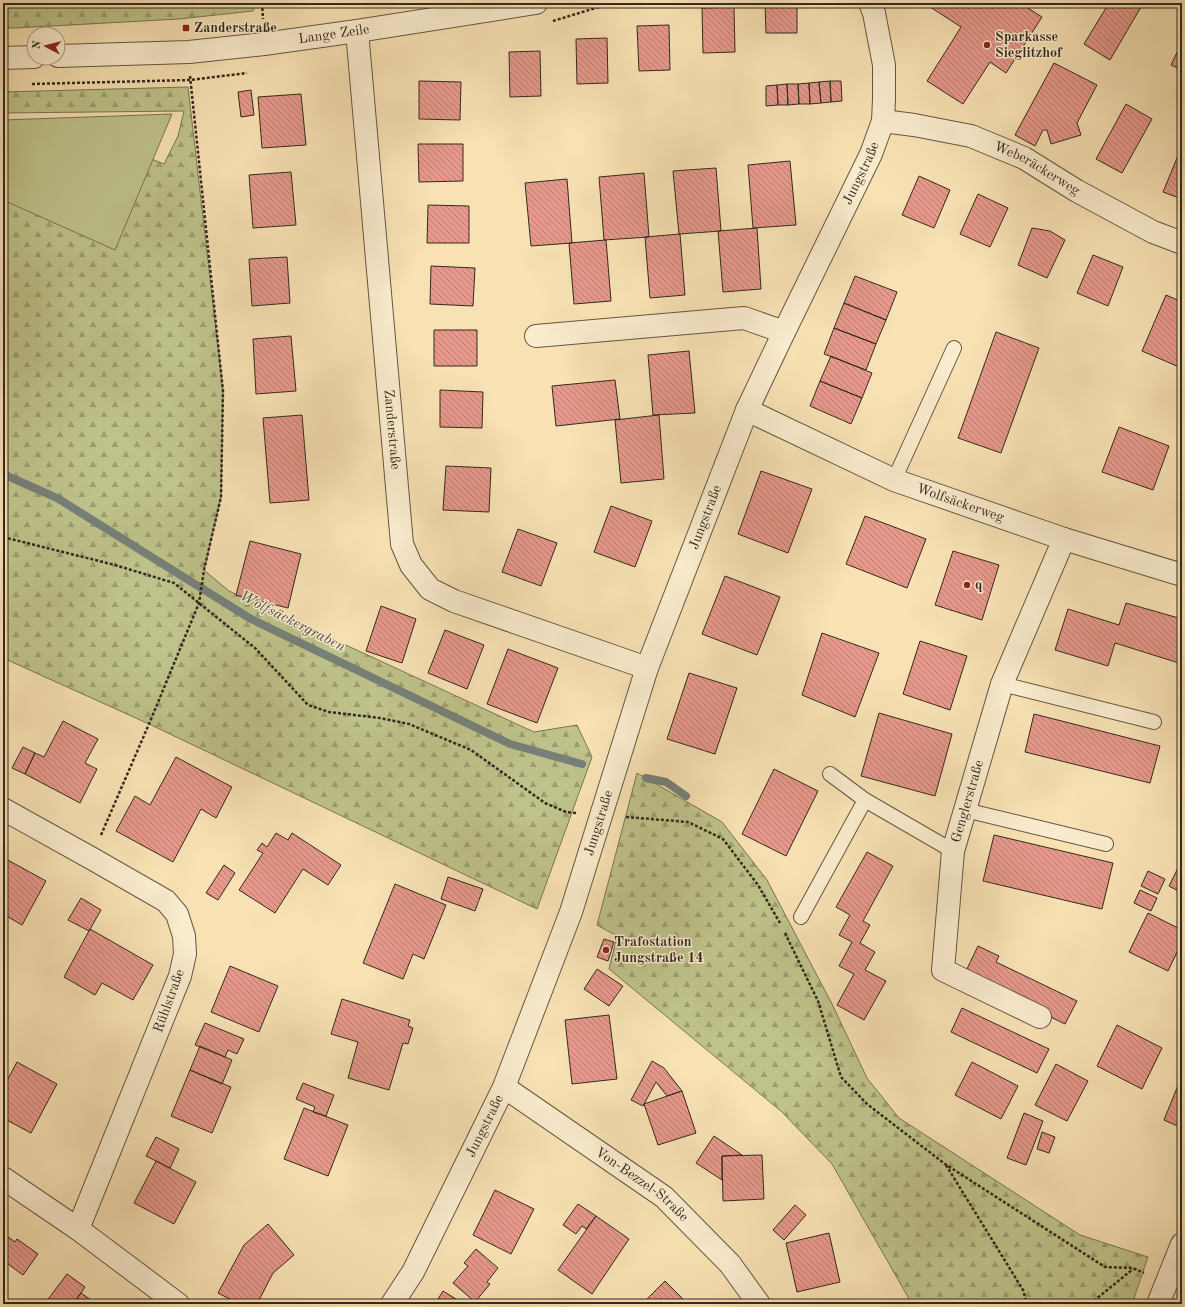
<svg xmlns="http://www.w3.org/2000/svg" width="1185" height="1307" font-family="'Old Standard TT',serif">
	<defs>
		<pattern id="forest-firs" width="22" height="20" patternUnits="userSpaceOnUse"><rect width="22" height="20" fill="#bfc38b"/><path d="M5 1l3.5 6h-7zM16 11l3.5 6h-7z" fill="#9c9e71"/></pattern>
		<pattern id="building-back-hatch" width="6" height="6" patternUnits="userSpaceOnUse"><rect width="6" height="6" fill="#e7998c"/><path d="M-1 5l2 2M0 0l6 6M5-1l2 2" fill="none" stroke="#bc7d72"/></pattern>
	</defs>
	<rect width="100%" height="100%" fill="#f8e2b4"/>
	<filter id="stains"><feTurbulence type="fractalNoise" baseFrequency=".005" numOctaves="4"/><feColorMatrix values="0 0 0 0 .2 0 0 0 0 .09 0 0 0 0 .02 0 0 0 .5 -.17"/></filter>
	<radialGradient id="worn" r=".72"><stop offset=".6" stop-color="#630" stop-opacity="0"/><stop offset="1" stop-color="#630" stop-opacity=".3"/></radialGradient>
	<path fill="url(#forest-firs)" stroke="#797654" d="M3,3H257L253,11L179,19L15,28H3Z
		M188,87L223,391L221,497L204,570L229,591L534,732L577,725L592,757L537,909L149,724L3,658V146L137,153L164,164L178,136L184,111L3,113V92Z
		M637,773L722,822L767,880L832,1004L867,1078L899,1118L1080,1235L1148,1257L1132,1304H912L832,1164L782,1112L609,969L617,936L597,925Z"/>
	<path fill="#bfc38b" stroke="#797654" d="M172,114L115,250L3,200V120Z"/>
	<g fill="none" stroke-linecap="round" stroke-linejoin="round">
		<path stroke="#76817a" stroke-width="8" d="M3,474L57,498L251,619L510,744L582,764
			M646,778L666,782L686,796"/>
	</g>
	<path fill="url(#building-back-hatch)" stroke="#33291e" d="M765,3H797V33H766Z
		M924,3H1020L1042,17L1006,73L990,62L963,104L927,81L961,27Z
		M1109,3H1134L1141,7L1110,60L1084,44Z
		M734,7L735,52L703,53L702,8Z
		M669,25L670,70L639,71L637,26Z
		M607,38L608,83L577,84L576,39Z
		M1182,42V70L1171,65Z
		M540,51L541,96L510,97L509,52Z
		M1054,63L1097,85L1077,123L1081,135L1051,144L1047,130H1043L1035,146L1015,135Z
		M419,81L461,82L460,120L419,119Z
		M830,81L831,102L821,103L819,82Z
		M830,81H841L842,101L831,102Z
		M819,82L821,103L810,104L809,83Z
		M809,83L810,104H799L798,84Z
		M787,84L788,105H778L777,85Z
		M787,84H798L799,104L788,105Z
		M777,85L778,105L766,106V86Z
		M251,90L254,115L241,117L238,92Z
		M301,94L306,145L262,148L258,97Z
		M1126,104L1152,119L1122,173L1096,159Z
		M418,144H463V181L419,182Z
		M1182,146V199L1163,192Z
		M790,161L796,225L753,228L748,165Z
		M716,168L721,231L679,234L673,171Z
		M291,172L296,225L253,228L249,175Z
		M644,173L649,237L604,240L599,177Z
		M919,176L950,190L934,228L902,215Z
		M567,179L572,243L531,246L525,183Z
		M978,194L1008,208L990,247L960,234Z
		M428,205L469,206V243H427Z
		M757,228L761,289L723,292L718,231Z
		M1032,228L1050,231L1065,240L1047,278L1018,265Z
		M680,234L685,295L650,298L645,237Z
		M606,240L611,301L574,304L569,243Z
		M1093,255L1123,267L1108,306L1077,293Z
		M287,257L290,303L252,306L249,259Z
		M431,266L475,268L473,306L430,304Z
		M855,276L897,292L886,320L844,303Z
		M1166,295L1182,302V360L1179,367L1142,351Z
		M844,303L886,320L876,344L834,328Z
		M834,328L876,344L866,370L824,354Z
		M434,330H477V366H434Z
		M996,332L1039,348L1001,453L958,438Z
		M291,336L296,391L256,394L253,339Z
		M689,351L695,413L653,415L648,355Z
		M831,356L872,373L862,398L820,381Z
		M615,380L620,419L556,426L552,386Z
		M820,381L862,398L851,424L810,406Z
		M440,390L483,392L482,428L440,427Z
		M302,415L309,500L270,503L263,418Z
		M659,415L664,479L621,483L615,420Z
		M1119,427L1169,446L1153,490L1102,472Z
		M446,466L491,468L489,512L443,510Z
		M761,471L812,489L788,553L738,534Z
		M611,506L652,521L635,567L594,552Z
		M865,516L926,539L907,588L846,564Z
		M518,529L557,543L541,586L502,572Z
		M250,541L301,554L288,608L236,595Z
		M953,551L999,565L982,620L935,605Z
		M725,576L780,597L757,655L702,634Z
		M1126,603L1182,619V664L1115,643L1108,666L1055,650L1068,609L1119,625Z
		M381,606L416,619L402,663L366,651Z
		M445,630L484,645L467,689L428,673Z
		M822,633L879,653L855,717L802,695Z
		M920,641L967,656L950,710L903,694Z
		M508,649L558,668L537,723L487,704Z
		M689,673L737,688L715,754L667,739Z
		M879,713L952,734L935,796L861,776Z
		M1034,714L1160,746L1150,783L1025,752Z
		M63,721L98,739L85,763L97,769L80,803L25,774L35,753L44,757Z
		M23,747L35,753L25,774L12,768Z
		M176,757L232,787L216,818L201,809L173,862L116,831L135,796L150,805Z
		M774,769L818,791L786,856L742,834Z
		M276,833L288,840L292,833L341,865L328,885L303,869L275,913L239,890L263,853L257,850L262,843L267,847Z
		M994,835L1113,863L1102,909L983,881Z
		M867,852L893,866L863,921L870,925L860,943L875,952L865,970L886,981L864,1020L837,1005L854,974L839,966L852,942L839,935L850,915L836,907Z
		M6,859L46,881L22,925L3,914V865Z
		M1182,860V893L1169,886Z
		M224,865L235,873L218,900L206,893Z
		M1148,871L1165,879L1158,894L1141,886Z
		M448,877L483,889L475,911L441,899Z
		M395,884L446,905L424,959L413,954L403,979L363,963Z
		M1140,890L1157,898L1151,911L1134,903Z
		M81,898L101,910L89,931L68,920Z
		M1148,913L1182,930V942L1168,971L1129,952Z
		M90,929L153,965L133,1000L102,983L95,995L64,977Z
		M604,939L614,942L608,961L597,957Z
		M978,946L999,956L996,962L1077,1001L1065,1024L964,975Z
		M230,966L278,986L259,1032L211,1012Z
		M597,969L623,986L609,1006L584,989Z
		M342,999L410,1020L408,1026L413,1028L408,1044L403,1043L389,1090L348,1078L358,1042L331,1034Z
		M962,1008L1049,1049L1037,1073L951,1032Z
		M609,1015L617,1079L572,1084L565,1020Z
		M205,1023L244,1039L237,1054L228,1050L225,1057L195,1045Z
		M1117,1025L1162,1048L1142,1089L1097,1066Z
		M200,1046L232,1060L222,1084L190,1070Z
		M652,1061L664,1068L682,1091L667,1096L656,1082L643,1106L631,1100Z
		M17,1062L57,1084L31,1133L3,1118V1088Z
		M972,1062L1018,1086L1001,1119L955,1095Z
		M1056,1064L1088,1081L1067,1121L1035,1105Z
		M190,1070L231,1087L212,1133L171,1116Z
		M1181,1078L1182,1079V1128L1164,1120Z
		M303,1083L334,1095L326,1116L313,1112L315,1107L296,1099Z
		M682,1091L696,1133L658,1145L644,1104Z
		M304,1108L348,1125L328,1176L284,1159Z
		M1024,1113L1043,1121L1026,1165L1007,1158Z
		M1042,1132L1055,1137L1049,1153L1037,1149Z
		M714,1136L742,1155L722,1156V1180L696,1163Z
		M156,1137L179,1149L170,1168L146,1156Z
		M762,1155L764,1199L723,1201L722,1156Z
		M156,1161L196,1182L174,1224L134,1203Z
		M495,1190L534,1209L511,1254L473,1235Z
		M578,1204L596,1216L586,1229L582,1226L576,1234L563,1225Z
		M795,1205L806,1215L784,1240L773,1230Z
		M596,1216L629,1239L592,1294L558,1270Z
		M268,1224L294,1255L273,1273L257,1304H239L218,1293L244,1245Z
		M3,1233L15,1242L17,1239L38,1254L23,1275L8,1264L3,1271Z
		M829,1233L840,1282L797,1292L786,1243Z
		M476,1249L498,1268L487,1282L490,1284L475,1302L453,1283L468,1266L464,1263Z
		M67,1274L85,1287L73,1304H49L46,1302Z
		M665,1281L684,1300L689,1304H642Z
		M443,1291L464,1304H465H435Z
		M81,1293L95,1303V1304H73Z"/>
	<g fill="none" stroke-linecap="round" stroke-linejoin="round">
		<defs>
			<path id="service" d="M894,480L954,348
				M1002,684L1154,722
				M830,774L865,800
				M965,810L1106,844
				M801,917L865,800L953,851"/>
			<g id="minor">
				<path id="s1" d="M357,31L402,544L411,565L430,589L454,601L647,668"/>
				<path id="s2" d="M883,121L914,125L971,136L1024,158L1077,191L1153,232L1182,243"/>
				<path d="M536,336L744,318L784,332"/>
				<path id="s3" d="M747,410L894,480L1064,539L1182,575"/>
				<path d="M3,809L91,858L166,901L177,914L184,936L185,954L180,976L78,1229L3,1178"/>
				<path id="s4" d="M1040,1017L943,970L953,851L1002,684L1064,539"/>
				<path id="s5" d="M504,1087L664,1197L730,1264L759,1304"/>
				<path d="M78,1229L178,1304"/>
				<path id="s6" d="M392,1304L413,1272L504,1087L571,912L647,668L747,410L784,332L871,154L883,121L884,99V65L874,13L870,3"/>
				<path d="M1158,1304L1182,1244"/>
			</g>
			<g id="tertiary">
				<path id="s7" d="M58,56L189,52L264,44L357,31L536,3"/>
				<path d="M3,58L34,57"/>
			</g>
		</defs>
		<use href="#service" stroke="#645744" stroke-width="16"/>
		<use href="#minor" stroke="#645744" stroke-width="24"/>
		<use href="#tertiary" stroke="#645744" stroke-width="24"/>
		<path stroke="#33291e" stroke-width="2.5" stroke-dasharray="3 2" stroke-linecap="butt" d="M262,3L263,19
			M553,21L612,3
			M32,84L190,80L247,73
			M3,537L115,565L174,583L255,648L308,705L329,712L380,718L409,724L471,750L545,803L566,812L577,813
			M626,817L688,822L723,839L758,885L780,923
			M101,835L149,724L199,603L204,570L221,497L223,391L190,76
			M785,933L818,1001L841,1077L867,1104L945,1164L1105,1267L1133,1268L1144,1273
			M946,1165L1023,1290L1027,1304
			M1090,1304L1133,1269"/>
		<use href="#service" stroke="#faecce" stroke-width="14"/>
		<use href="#minor" stroke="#faecce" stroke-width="22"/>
		<use href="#tertiary" stroke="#faecce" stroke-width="22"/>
	</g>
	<g fill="#8f2418" stroke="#faecce" stroke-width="1.5">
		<rect x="182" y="24" width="8" height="8" rx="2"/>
		<circle cx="987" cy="45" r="4"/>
		<circle cx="967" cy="585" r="4"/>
		<circle cx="606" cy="950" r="4"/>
	</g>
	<g text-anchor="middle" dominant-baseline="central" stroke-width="3" stroke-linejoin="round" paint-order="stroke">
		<g font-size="14" font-weight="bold" fill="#33291e" stroke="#faecce" text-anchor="start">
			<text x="194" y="28">Zanderstraße</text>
			<text x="995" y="37">Sparkasse<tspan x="995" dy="16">Sieglitzhof</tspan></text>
			<text x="975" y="585">q</text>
			<text x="614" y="942">Trafostation<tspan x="614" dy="16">Jungstraße 14</tspan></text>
		</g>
		<g font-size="14" fill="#33291e" stroke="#faecce">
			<text stroke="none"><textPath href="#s7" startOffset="277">Lange Zeile</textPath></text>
			<text stroke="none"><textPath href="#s2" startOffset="163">Weberäckerweg</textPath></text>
			<text stroke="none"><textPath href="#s6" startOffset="1227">Jungstraße</textPath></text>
			<text stroke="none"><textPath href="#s1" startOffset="400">Zanderstraße</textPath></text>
			<text stroke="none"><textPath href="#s3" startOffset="233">Wolfsäckerweg</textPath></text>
			<text stroke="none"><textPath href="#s6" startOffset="849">Jungstraße</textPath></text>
			<text stroke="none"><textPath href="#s4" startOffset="279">Genglerstraße</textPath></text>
			<text stroke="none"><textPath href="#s6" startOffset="525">Jungstraße</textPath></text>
			<text transform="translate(169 1001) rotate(-70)">Rühlstraße</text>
			<text stroke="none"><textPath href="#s6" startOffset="201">Jungstraße</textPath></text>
			<text stroke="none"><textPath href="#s5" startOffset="169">Von-Bezzel-Straße</textPath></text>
		</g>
		<g font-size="15" font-style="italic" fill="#4f4e44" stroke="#faecce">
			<text transform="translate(292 622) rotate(27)">Wolfsäckergraben</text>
		</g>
	</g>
	<rect width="1185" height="1307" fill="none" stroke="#f8e2b4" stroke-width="16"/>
	<rect x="4" y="4" width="1177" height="1299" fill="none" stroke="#33291e" stroke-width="2"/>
	<rect x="8" y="8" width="1169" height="1291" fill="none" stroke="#33291e"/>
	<g transform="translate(46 46) rotate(277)"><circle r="19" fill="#faecce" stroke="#aa9e88"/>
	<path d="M0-3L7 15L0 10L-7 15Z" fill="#8f2418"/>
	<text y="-6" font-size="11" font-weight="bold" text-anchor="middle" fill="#33291e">N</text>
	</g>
	<rect width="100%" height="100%" filter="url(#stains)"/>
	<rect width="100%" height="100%" fill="url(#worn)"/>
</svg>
